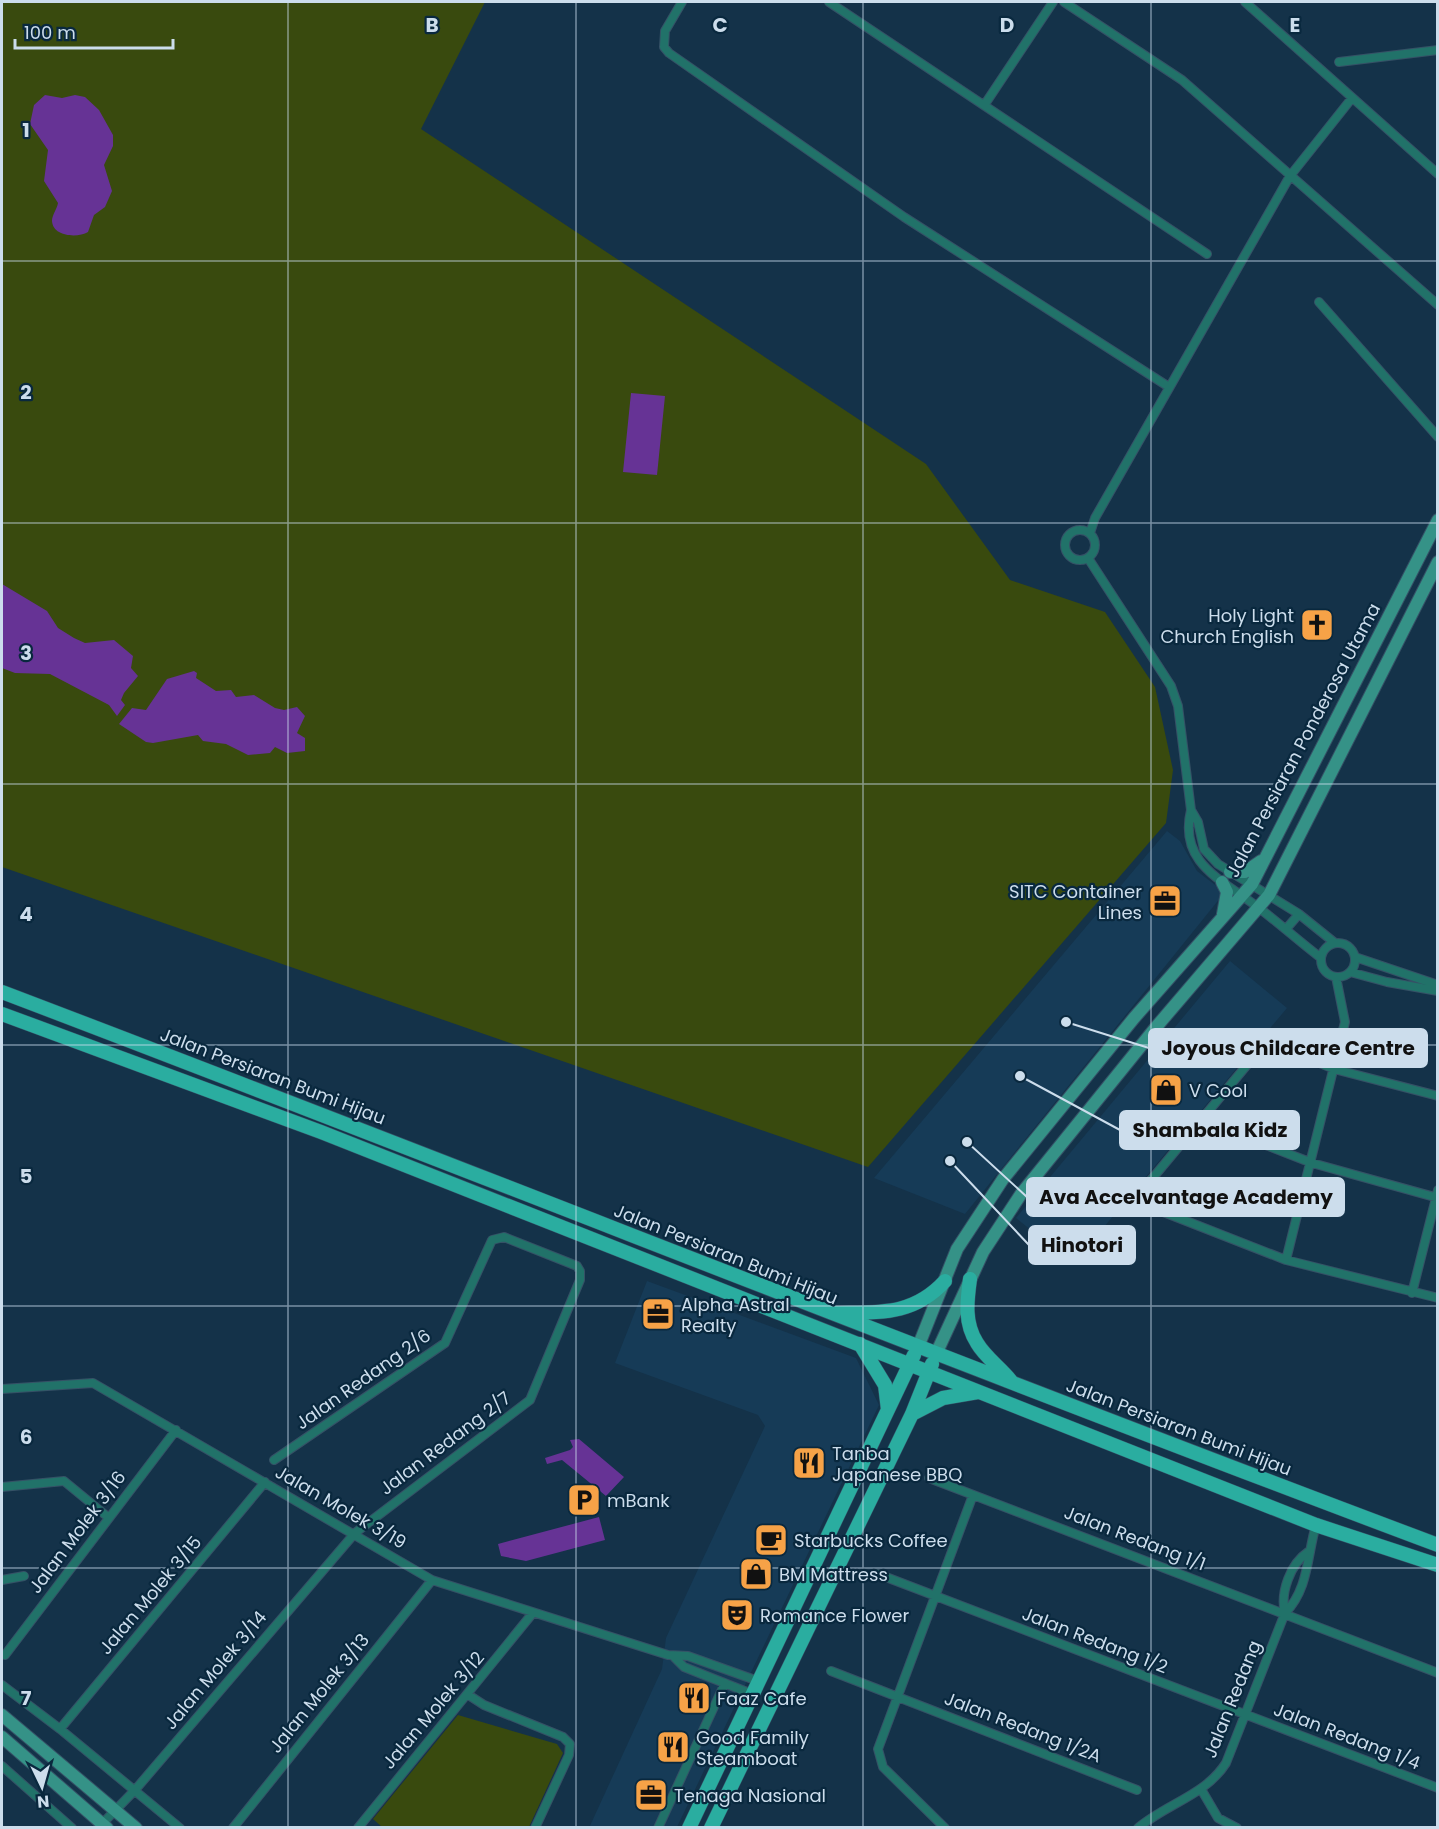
<svg xmlns="http://www.w3.org/2000/svg" width="1439" height="1829" font-family="Poppins,sans-serif">
	<rect width="100%" height="100%" fill="#143249"/>
	<path fill="#163b57" d="M1167,831L1180,841L1197,871L1219,888L1221,897L965,1214L874,1178Z
		M1230,961L1287,1008L1073,1264L1016,1218Z
		M647,1281L856,1358L879,1405L677,1827L589,1828L662,1669L666,1638L765,1426L758,1415L615,1363Z"/>
	<path fill="#394a0e" d="M2,2H485L421,129L926,464L1010,580L1105,612L1155,687L1173,770L1166,823L868,1167L2,867Z
		M458,1715L557,1744L563,1753L529,1827H382L373,1819Z"/>
	<path fill="#663395" d="M45,95L62,98L75,95L85,97L99,110L113,135V146L104,165L112,191L105,207L94,215L88,232C78,238 53,237 52,221C52,215 57,209 58,203L44,181L48,150L30,124L34,105Z
		M631,393L665,396L657,475L623,472Z
		M2,584L47,611L58,628L74,638L85,643L114,640L133,656L131,668L138,676L124,693L121,700L125,705L117,716L109,705L50,674L15,673L2,668Z
		M194,671L197,673L196,678L216,691L231,690L236,697L254,695L275,708L284,710L297,707L305,716L297,733L305,738V751L287,753L275,747L270,753L248,755L226,744L203,741L198,735L153,743L146,742L119,724L132,708L146,710L167,679Z
		M579,1439L624,1477L606,1496L562,1460L547,1464L545,1458L570,1450L573,1447L570,1440Z
		M599,1517L605,1540L526,1561L501,1556L498,1544Z"/>
	<g fill="none" stroke-linecap="round" stroke-linejoin="round">
		<defs>
			<path id="minor" d="M682,2L665,31L664,47L669,53L904,217L1169,387
				M829,2L1207,254
				M1064,2L1182,80L1438,305
				M1245,2L1438,174
				M1339,62L1438,50
				M985,104L1053,2
				M1319,302L1438,437
				M1065 545a15 15 0 1 1 30 0a15 15 0 1 1-30 0Z
				M1090,533L1095,518L1290,176L1352,98
				M1088,558L1171,686L1178,706L1191,810C1178,864 1223,880 1259,908C1280,924 1300,942 1321,958
				M1191,810L1198,822L1204,849L1218,864L1299,914L1335,943
				M1286,929L1299,914
				M1321 960a17 17 0 1 1 34 0a17 17 0 1 1-34 0Z
				M1355,957L1438,985
				M1350,972L1387,982L1438,991
				M1438,1096L1334,1069L1267,1041L1136,1198L1148,1206L1286,1260L1438,1298
				M1201,1120L1312,1163L1438,1198
				M1286,1260L1345,1022L1336,977
				M1412,1293L1438,1190
				M2,1389L93,1383L432,1580L668,1655L688,1656L758,1681
				M929,1478L1438,1673
				M2,1487L64,1481L109,1518
				M878,1574L1438,1788
				M2,1580L24,1576
				M1285,1613C1280,1593 1290,1564 1308,1552
				M5,1655L176,1430
				M673,1656L684,1667L752,1694
				M831,1671L1137,1790
				M2,1685L60,1729L180,1828
				M467,1694L484,1705L563,1737L570,1744L569,1755L535,1828
				M60,1729L265,1482
				M2,1766L72,1828
				M1201,1789L1218,1818L1237,1828
				M99,1827L135,1790L355,1533L530,1400L580,1280V1271L577,1266L504,1237L492,1240L445,1343L274,1460
				M233,1828L432,1580
				M358,1828L532,1614
				M658,1828L725,1683
				M945,1828L883,1767L878,1749L973,1495
				M1138,1828C1166,1804 1206,1795 1226,1763L1285,1613C1309,1589 1307,1555 1316,1525"/>
			<path id="secondary" d="M1230,872H1245L1261,861
				M1222,882L1227,892L1223,914
				M918,1347L957,1249L1003,1179L1134,1018L1252,884L1438,520
				M936,1354L983,1252L1021,1194L1157,1026L1269,895L1438,562
				M2,1715L136,1828
				M2,1737L107,1828"/>
			<path id="primary" d="M2,992C481,1174 957,1365 1438,1545
				M2,1014L321,1132L1316,1525L1438,1565
				M970,1279C967,1301 964,1323 977,1343C985,1357 1001,1368 1011,1381
				M835,1313C879,1312 913,1316 945,1281
				M860,1344L885,1385L888,1410
				M912,1414L943,1398L978,1392
				M689,1828L914,1355
				M711,1828L912,1414L932,1364"/>
		</defs>
		<use href="#minor" stroke="#355166" stroke-width="10"/>
		<use href="#secondary" stroke="#355166" stroke-width="14"/>
		<use href="#primary" stroke="#355166" stroke-width="15"/>
		<use href="#minor" stroke="#217269" stroke-width="8"/>
		<use href="#secondary" stroke="#359287" stroke-width="12"/>
		<use href="#primary" stroke="#2aada0" stroke-width="14"/>
	</g>
	<path fill="none" stroke="#ccddec" stroke-width="1.5" stroke-opacity="0.55" d="M288,2V1828M576,2V1828M863,2V1828M1151,2V1828M2,261H1438M2,523H1438M2,784H1438M2,1045H1438M2,1306H1438M2,1568H1438"/>
	<defs>
		<symbol id="church-square" viewBox="-11 -11 22 22"><rect x="-9" y="-9" width="18" height="18" rx="4" fill="#f6a247" stroke="#09283e"/><path d="M-1.2-6h2.4v3.5h3.3v2.4h-3.3V6h-2.4V-.1h-3.3v-2.4h3.3Z" fill="#111"/></symbol>
		<symbol id="office-square" viewBox="-11 -11 22 22"><rect x="-9" y="-9" width="18" height="18" rx="4" fill="#f6a247" stroke="#09283e"/><path d="M-6-3h4V-5.5h4V-3h4V5H-6ZM-1-4.5V-3h2v-1.5ZM-6 0V1H6V0Z" fill="#111"/></symbol>
		<symbol id="shop-square" viewBox="-11 -11 22 22"><rect x="-9" y="-9" width="18" height="18" rx="4" fill="#f6a247" stroke="#09283e"/><path d="M-5-2.5h2.3a2.7 3.5 0 0 1 5.4 0H5L5.5 6h-11ZM-1.5-2.5h3a1.5 2.3 0 0 0-3 0Z" fill="#111"/></symbol>
		<symbol id="restaurant-square" viewBox="-11 -11 22 22"><rect x="-9" y="-9" width="18" height="18" rx="4" fill="#f6a247" stroke="#09283e"/><path d="M-5-6h1v4h1v-4h1v4h1v-4h1v5L-1.5 .5V6h-2V.5L-5-1ZM5-6V6H3V1.5H1.5Q1.5-4 5-6Z" fill="#111"/></symbol>
		<symbol id="parking-square" viewBox="-11 -11 22 22"><rect x="-9" y="-9" width="18" height="18" rx="4" fill="#f6a247" stroke="#09283e"/><path d="M-3.5-5.5H1a3.5 3.5 0 0 1 0 7H-1V5.5H-3.5ZM-1-3.4V-.6H.8a1.4 1.4 0 0 0 0-2.8Z" fill="#111"/></symbol>
		<symbol id="cafe-square" viewBox="-11 -11 22 22"><rect x="-9" y="-9" width="18" height="18" rx="4" fill="#f6a247" stroke="#09283e"/><path d="M-5.5-4.5H6V0H3Q3 3.5 0 3.5H-2.5Q-5.5 3.5-5.5 0ZM3-3.2v2h1.7v-2ZM-6 4.5H4V6H-6Z" fill="#111"/></symbol>
		<symbol id="theatre-square" viewBox="-11 -11 22 22"><rect x="-9" y="-9" width="18" height="18" rx="4" fill="#f6a247" stroke="#09283e"/><path d="M-5-5.5Q0-4 5-5.5V0Q5 5 0 6Q-5 5-5 0ZM-3.3-2.5H-1v1.5H-3.3ZM1-2.5H3.3v1.5H1ZM-2.8 1Q0 5.5 2.8 1Z" fill="#111"/></symbol>
	</defs>
	<g fill-rule="evenodd">
		<use href="#church-square" x="1298" y="606" width="38" height="38"/>
		<use href="#office-square" x="1146" y="882" width="38" height="38"/>
		<use href="#shop-square" x="1147" y="1071" width="38" height="38"/>
		<use href="#office-square" x="639" y="1295" width="38" height="38"/>
		<use href="#restaurant-square" x="790" y="1444" width="38" height="38"/>
		<use href="#parking-square" x="565" y="1481" width="38" height="38"/>
		<use href="#cafe-square" x="752" y="1521" width="38" height="38"/>
		<use href="#shop-square" x="737" y="1555" width="38" height="38"/>
		<use href="#theatre-square" x="718" y="1596" width="38" height="38"/>
		<use href="#restaurant-square" x="675" y="1679" width="38" height="38"/>
		<use href="#restaurant-square" x="654" y="1728" width="38" height="38"/>
		<use href="#office-square" x="632" y="1776" width="38" height="38"/>
	</g>
	<g text-anchor="middle" dominant-baseline="central" stroke-width="4.5" stroke-linejoin="round" paint-order="stroke">
		<g font-size="18" fill="#ccddec" stroke="#09283e" text-anchor="start">
			<text x="1294" y="615" text-anchor="end">Holy Light<tspan x="1294" dy="21">Church English</tspan></text>
			<text x="1142" y="891" text-anchor="end">SITC Container<tspan x="1142" dy="21">Lines</tspan></text>
			<text x="1189" y="1090">V Cool</text>
			<text x="681" y="1304">Alpha Astral<tspan x="681" dy="21">Realty</tspan></text>
			<text x="832" y="1453">Tanba<tspan x="832" dy="21">Japanese BBQ</tspan></text>
			<text x="607" y="1500">mBank</text>
			<text x="794" y="1540">Starbucks Coffee</text>
			<text x="779" y="1574">BM Mattress</text>
			<text x="760" y="1615">Romance Flower</text>
			<text x="717" y="1698">Faaz Cafe</text>
			<text x="696" y="1737">Good Family<tspan x="696" dy="21">Steamboat</tspan></text>
			<text x="674" y="1795">Tenaga Nasional</text>
		</g>
		<g font-size="18" fill="#ccddec" stroke="#09283e">
			<text transform="translate(1303 740) rotate(-62)">Jalan Persiaran Ponderosa Utama</text>
			<text transform="translate(273 1076) rotate(21)">Jalan Persiaran Bumi Hijau</text>
			<text transform="translate(726 1254) rotate(22)">Jalan Persiaran Bumi Hijau</text>
			<text transform="translate(363 1379) rotate(-35)">Jalan Redang 2/6</text>
			<text transform="translate(1179 1427) rotate(21)">Jalan Persiaran Bumi Hijau</text>
			<text transform="translate(445 1443) rotate(-37)">Jalan Redang 2/7</text>
			<text transform="translate(341 1507) rotate(30)">Jalan Molek 3/19</text>
			<text transform="translate(77 1532) rotate(-53)">Jalan Molek 3/16</text>
			<text transform="translate(1135 1538) rotate(21)">Jalan Redang 1/1</text>
			<text transform="translate(150 1595) rotate(-50)">Jalan Molek 3/15</text>
			<text transform="translate(1095 1640) rotate(21)">Jalan Redang 1/2</text>
			<text transform="translate(215 1670) rotate(-50)">Jalan Molek 3/14</text>
			<text transform="translate(319 1693) rotate(-51)">Jalan Molek 3/13</text>
			<text transform="translate(1232 1699) rotate(-68)">Jalan Redang</text>
			<text transform="translate(433 1710) rotate(-50)">Jalan Molek 3/12</text>
			<text transform="translate(1023 1727) rotate(21)">Jalan Redang 1/2A</text>
			<text transform="translate(1347 1736) rotate(21)">Jalan Redang 1/4</text>
		</g>
	</g>
	<g font-size="20" text-anchor="middle" font-weight="bold" fill="#ccddec" stroke="#09283e" stroke-width="4.5" stroke-linejoin="round" paint-order="stroke">
		<text x="432" y="32">B</text>
		<text x="720" y="32">C</text>
		<text x="1007" y="32">D</text>
		<text x="1295" y="32">E</text>
		<text x="26" y="137">1</text>
		<text x="26" y="399">2</text>
		<text x="26" y="660">3</text>
		<text x="26" y="921">4</text>
		<text x="26" y="1183">5</text>
		<text x="26" y="1444">6</text>
		<text x="26" y="1705">7</text>
	</g>
	<path fill="none" stroke="#ccddec" stroke-width="2" d="M1066 1022L1149 1048M1020 1076L1120 1130M967 1142L1027 1197M950 1161L1029 1245"/>
	<g fill="#ccddec" stroke="#09283e" stroke-width="2">
		<circle cx="1066" cy="1022" r="6"/>
		<circle cx="1020" cy="1076" r="6"/>
		<circle cx="967" cy="1142" r="6"/>
		<circle cx="950" cy="1161" r="6"/>
	</g>
	<g fill="#ccddec" stroke="#ccddec" stroke-width="2">
		<rect x="1149" y="1029" width="278" height="38" rx="6"/>
		<rect x="1120" y="1111" width="179" height="38" rx="6"/>
		<rect x="1027" y="1178" width="317" height="38" rx="6"/>
		<rect x="1029" y="1226" width="106" height="38" rx="6"/>
	</g>
	<g font-size="20" text-anchor="middle" font-weight="bold" fill="#111">
		<text x="1288" y="1055">Joyous Childcare Centre</text>
		<text x="1210" y="1137">Shambala Kidz</text>
		<text x="1186" y="1204">Ava Accelvantage Academy</text>
		<text x="1082" y="1252">Hinotori</text>
	</g>
	<rect width="1439" height="1829" fill="none" stroke="#ccddec" stroke-width="6"/>
	<g transform="translate(42 1787) rotate(175)" stroke="#09283e" stroke-width="4.5" paint-order="stroke">
	<path d="M0-4.5L10 22L0 15L-10 22Z" fill="#ccddec"/>
	<text y="-9" font-size="16" font-weight="bold" text-anchor="middle" fill="#ccddec">N</text>
	</g>
	<path d="M15 39v9h158v-9" fill="none" stroke="#ccddec" stroke-width="3"/>
	<text x="24" y="39" font-size="18" fill="#ccddec" stroke="#09283e" stroke-width="4.5" paint-order="stroke">100 m</text>
</svg>
